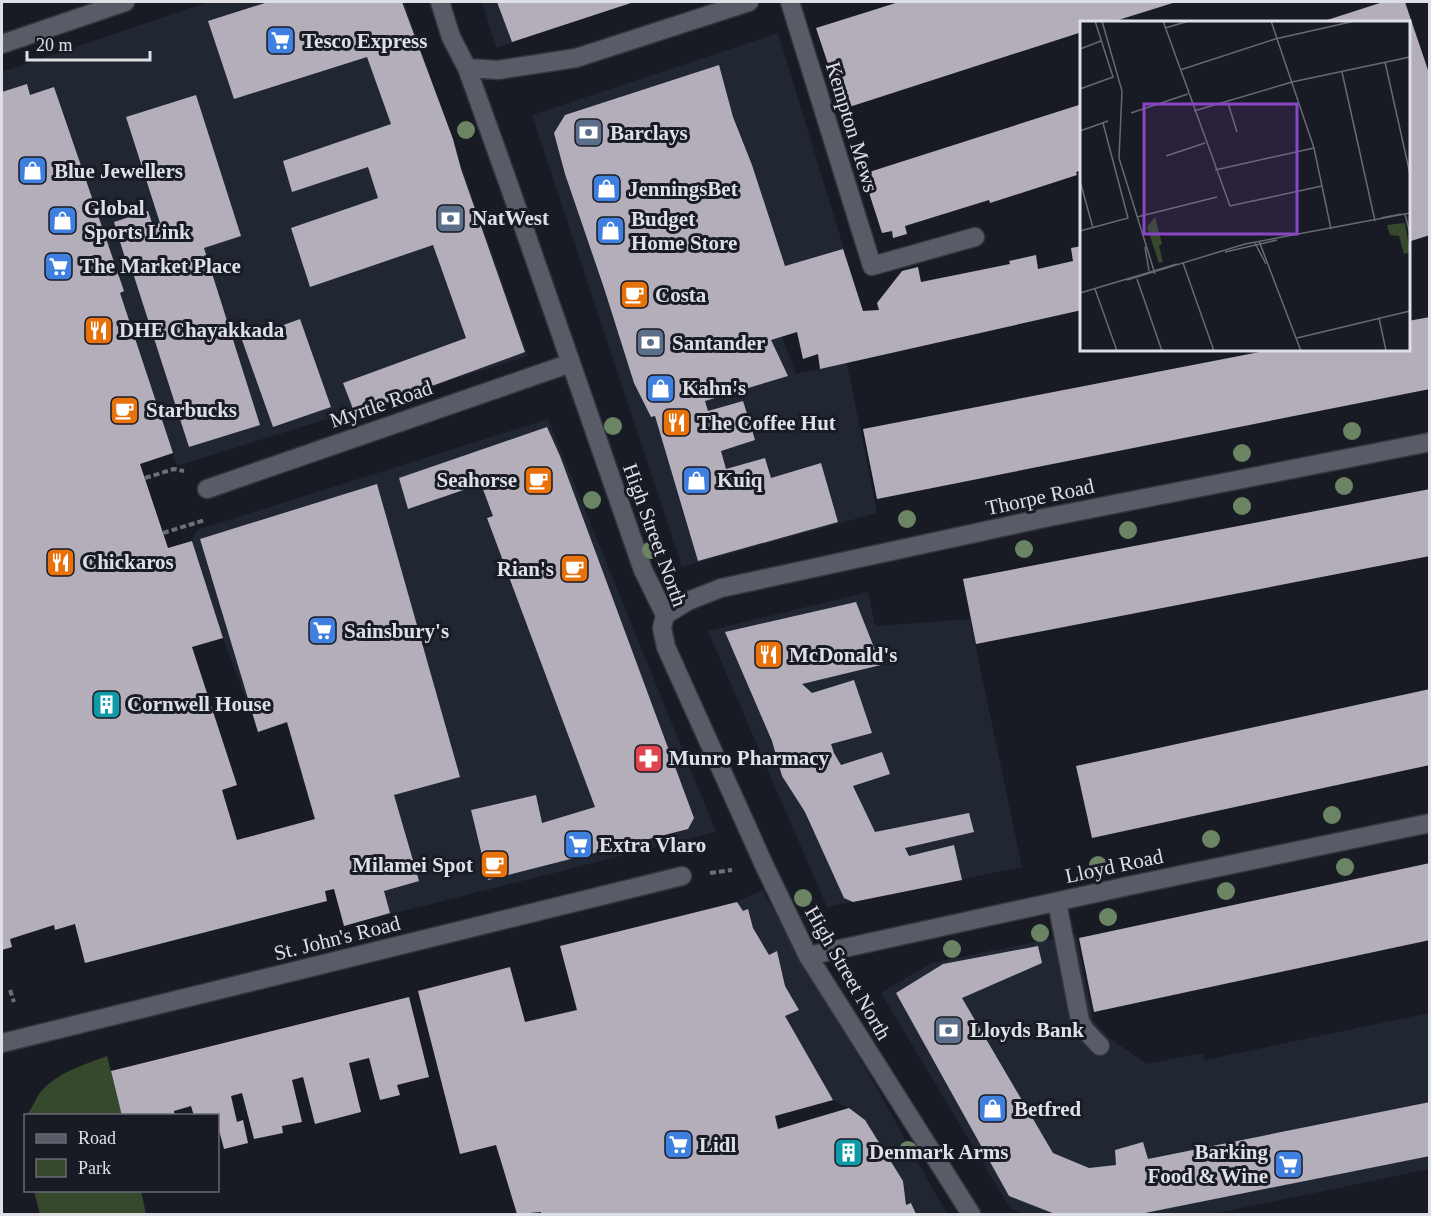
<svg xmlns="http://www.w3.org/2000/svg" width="1431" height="1216" font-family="'Times New Roman',serif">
	<rect width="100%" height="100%" fill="#181b24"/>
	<path fill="#212633" d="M208,2H404L528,356L177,466L172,453L82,381L2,407V72Z
		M482,2H632L496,48Z
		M778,33L863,311L782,337L796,374L847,363L877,513L682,567L532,115Z
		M548,419L716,832L344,926L287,723L258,732L223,638L192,541L197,530Z
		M868,592L875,626L970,619L1022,867L827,907L708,631Z
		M762,890L871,1078L947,1214H801L778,1129L848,1108L833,1100L785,1016L799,1010L785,986L777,952L769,955L753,928L748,910L743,911L737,902Z
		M1076,934L1093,1020L1108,1037L1147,1064L1203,1053L1205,1060L1429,1013V1169L1213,1214H1023L1010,1208L881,993L931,963Z"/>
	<path fill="#36492d" d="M107,1056L122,1115H27C31,1109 35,1101 39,1094C55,1073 84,1065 107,1056Z
		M34,1191H141L146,1214H40Z"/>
	<path fill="#b3aeba" d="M268,2H402L453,139L461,169L525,352L355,414L343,383L466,338L433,245L310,287L291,228L378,198L368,167L292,192L283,161L391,124L367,57L234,99L208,21Z
		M497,2H634L512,42Z
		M899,2H1176L1112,22H1082V32L843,109L816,28Z
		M1383,2H1405L1430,76V235L1408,242V22H1321Z
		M719,65L733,117L752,165L785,266L843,249L863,311L879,310L877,303L902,271L918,267L921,282L1010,264L1009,261L1036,255L1038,269L1073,261L1071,248L1082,246V310L820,369L818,354L803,359L797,332L771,340L788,376L705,401L708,411L743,401L749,420L755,440L721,451L726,469L765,458L771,478L821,463L838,522L698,561L655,416L651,417L634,383L604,288L565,174L554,133L565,115Z
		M27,84L30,95L54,87L124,291L120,293L173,453L140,464L168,548L192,541L223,638L192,647L237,785L222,790L237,840L315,819L287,722L258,732L200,539L377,484L460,777L394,795L419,881L384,891L390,913L344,926L334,889L325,891L327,901L85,963L75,924L55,930L54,925L10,939L12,947L2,950V92Z
		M196,95L241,236L204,248L260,425L189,447L132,270L129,271L114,222L148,211L153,226L160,223L126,117Z
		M1082,104V170L1076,172L1077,175L990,203L989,200L905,226L907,234L893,238L892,231L882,233L863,174Z
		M1430,317V389L877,499L863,429L1270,350H1408V321Z
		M300,319L331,407L273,427L242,340Z
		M547,427L560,456L694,818L688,829L488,880L471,810L536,795L542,823L595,807L487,518L493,516L481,484L408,509L399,478Z
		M1430,489V556L976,644L963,579Z
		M856,602L881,665L802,684L812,693L854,680L872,733L831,744L834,753L841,765L882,752L890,774L853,786L875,832L969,813L974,832L905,848L909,856L954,845L962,880L853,902L844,898L805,812L782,776L772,741L725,632Z
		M1430,689V765L1092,838L1076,766Z
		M1430,863V940L1094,1012L1079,938Z
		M737,902L743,911L748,909L753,928L769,955L777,951L785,986L799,1010L785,1016L833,1100L775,1116L778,1129L849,1108L865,1120L903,1181L906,1205L911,1203L916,1214H541V1212L517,1214L496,1145L460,1154L418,991L510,967L525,1022L577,1010L560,946Z
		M1038,946L1042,963L962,998L1053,1153L1089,1168L1116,1165L1115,1150L1143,1142L1148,1159L1430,1102V1156L1140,1214H1055L1009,1196L896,993L943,964Z
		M409,997L429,1077L397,1085L400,1095L380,1100L369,1058L349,1063L361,1112L315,1124L303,1077L292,1080L302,1122L282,1126L283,1133L254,1139L242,1093L231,1096L237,1122L243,1120L248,1143L224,1149L219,1130H218V1116H194L191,1106L174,1111L175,1116H122L111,1071Z"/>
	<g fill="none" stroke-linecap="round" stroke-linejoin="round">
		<defs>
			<path id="minor" d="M440,2L451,37L467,68L510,188L643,570L665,615L662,628L666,647L765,867L808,956L971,1214
				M790,2L872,266L975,237
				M2,44L125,2
				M467,68L498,70L576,58L749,2
				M207,489L571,363
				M665,615L688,601L721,588L1049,517L1430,442
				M1057,902L1080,1021L1085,1030L1100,1046
				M808,956L1128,886L1430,823
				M2,1043L682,876"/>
		</defs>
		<use href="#minor" stroke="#34363d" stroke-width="21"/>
		<path stroke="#6c6f77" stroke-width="4" stroke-dasharray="6 3" stroke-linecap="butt" d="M145,478L174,469L184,471
			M163,533L205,520
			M710,873L732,870
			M10,990L14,1002"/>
		<use href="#minor" stroke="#595c67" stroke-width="18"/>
	</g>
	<g fill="#6b8564">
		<circle cx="466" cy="130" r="9"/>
		<circle cx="613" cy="426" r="9"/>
		<circle cx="1352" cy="431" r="9"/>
		<circle cx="1242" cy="453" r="9"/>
		<circle cx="1344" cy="486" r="9"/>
		<circle cx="592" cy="500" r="9"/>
		<circle cx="1242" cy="506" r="9"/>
		<circle cx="907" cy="519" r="9"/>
		<circle cx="1128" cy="530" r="9"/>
		<circle cx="1024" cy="549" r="9"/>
		<circle cx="651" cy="550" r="9"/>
		<circle cx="1332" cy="815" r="9"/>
		<circle cx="1211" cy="839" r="9"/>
		<circle cx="1098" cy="865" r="9"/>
		<circle cx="1345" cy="867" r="9"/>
		<circle cx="1226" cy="891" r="9"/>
		<circle cx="803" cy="898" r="9"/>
		<circle cx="1108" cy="917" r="9"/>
		<circle cx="1040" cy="933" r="9"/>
		<circle cx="952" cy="949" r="9"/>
		<circle cx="908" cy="1150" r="9"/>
	</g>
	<defs>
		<symbol id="supermarket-square" viewBox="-11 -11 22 22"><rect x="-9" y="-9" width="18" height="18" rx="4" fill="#3f7fe0" stroke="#181b24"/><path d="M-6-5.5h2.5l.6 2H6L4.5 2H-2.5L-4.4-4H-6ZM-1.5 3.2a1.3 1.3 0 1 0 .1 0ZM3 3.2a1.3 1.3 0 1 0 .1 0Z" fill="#fff"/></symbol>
		<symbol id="bank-square" viewBox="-11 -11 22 22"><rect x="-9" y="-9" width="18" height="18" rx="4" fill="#5c6f8a" stroke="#181b24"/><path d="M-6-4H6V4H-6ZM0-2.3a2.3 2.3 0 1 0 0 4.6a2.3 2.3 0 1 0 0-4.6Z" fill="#fff"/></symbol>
		<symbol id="shop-square" viewBox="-11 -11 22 22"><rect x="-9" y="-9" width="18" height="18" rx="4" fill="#3f7fe0" stroke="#181b24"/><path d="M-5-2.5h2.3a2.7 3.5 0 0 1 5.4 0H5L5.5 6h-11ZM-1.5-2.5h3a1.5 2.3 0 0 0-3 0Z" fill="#fff"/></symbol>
		<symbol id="cafe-square" viewBox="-11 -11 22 22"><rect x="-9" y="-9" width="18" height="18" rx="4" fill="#e8710a" stroke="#181b24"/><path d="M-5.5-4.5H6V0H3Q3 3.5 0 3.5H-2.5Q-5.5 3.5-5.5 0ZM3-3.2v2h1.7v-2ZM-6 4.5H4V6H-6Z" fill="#fff"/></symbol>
		<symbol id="restaurant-square" viewBox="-11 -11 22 22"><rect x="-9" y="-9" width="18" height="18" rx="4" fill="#e8710a" stroke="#181b24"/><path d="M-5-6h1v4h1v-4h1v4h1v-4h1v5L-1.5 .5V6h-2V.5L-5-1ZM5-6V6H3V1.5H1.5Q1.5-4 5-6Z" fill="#fff"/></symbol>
		<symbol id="building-square" viewBox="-11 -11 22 22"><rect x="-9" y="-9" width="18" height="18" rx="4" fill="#0f9aa8" stroke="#181b24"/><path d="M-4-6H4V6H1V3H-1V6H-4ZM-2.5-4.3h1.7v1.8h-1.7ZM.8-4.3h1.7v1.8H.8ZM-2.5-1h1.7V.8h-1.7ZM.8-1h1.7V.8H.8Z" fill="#fff"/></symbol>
		<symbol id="pharmacy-square" viewBox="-11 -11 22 22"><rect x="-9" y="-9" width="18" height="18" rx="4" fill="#e0444e" stroke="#181b24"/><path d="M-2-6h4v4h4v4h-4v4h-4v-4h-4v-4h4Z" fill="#fff"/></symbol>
	</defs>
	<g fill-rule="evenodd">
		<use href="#supermarket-square" x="264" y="24" width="33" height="33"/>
		<use href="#bank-square" x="572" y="116" width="33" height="33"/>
		<use href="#shop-square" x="16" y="154" width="33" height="33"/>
		<use href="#shop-square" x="590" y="172" width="33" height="33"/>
		<use href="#bank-square" x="434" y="202" width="33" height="33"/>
		<use href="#shop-square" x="46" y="204" width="33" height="33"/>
		<use href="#shop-square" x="594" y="214" width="33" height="33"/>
		<use href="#supermarket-square" x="42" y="250" width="33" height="33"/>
		<use href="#cafe-square" x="618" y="278" width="33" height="33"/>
		<use href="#restaurant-square" x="82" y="314" width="33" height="33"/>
		<use href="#bank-square" x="634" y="326" width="33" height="33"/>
		<use href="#shop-square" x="644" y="372" width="33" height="33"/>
		<use href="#cafe-square" x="108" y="394" width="33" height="33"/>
		<use href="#restaurant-square" x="660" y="406" width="33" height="33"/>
		<use href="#cafe-square" x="522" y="464" width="33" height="33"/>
		<use href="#shop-square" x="680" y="464" width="33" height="33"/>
		<use href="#restaurant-square" x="44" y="546" width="33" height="33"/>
		<use href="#cafe-square" x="558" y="552" width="33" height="33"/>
		<use href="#supermarket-square" x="306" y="614" width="33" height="33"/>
		<use href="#restaurant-square" x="752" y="638" width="33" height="33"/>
		<use href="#building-square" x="90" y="688" width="33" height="33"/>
		<use href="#pharmacy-square" x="632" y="742" width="33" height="33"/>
		<use href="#supermarket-square" x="562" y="828" width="33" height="33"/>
		<use href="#cafe-square" x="478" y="848" width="33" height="33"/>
		<use href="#bank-square" x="932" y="1014" width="33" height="33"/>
		<use href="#shop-square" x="976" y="1092" width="33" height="33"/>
		<use href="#supermarket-square" x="662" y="1128" width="33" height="33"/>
		<use href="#building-square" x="832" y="1136" width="33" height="33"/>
		<use href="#supermarket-square" x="1272" y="1148" width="33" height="33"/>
	</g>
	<g text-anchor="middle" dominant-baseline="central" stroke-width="6" stroke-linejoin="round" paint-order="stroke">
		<g font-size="21" font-weight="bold" fill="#dee0e6" stroke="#181b24" text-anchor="start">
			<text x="302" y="41">Tesco Express</text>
			<text x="610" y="133">Barclays</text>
			<text x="54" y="171">Blue Jewellers</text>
			<text x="628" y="189">JenningsBet</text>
			<text x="84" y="208">Global<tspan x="84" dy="24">Sports Link</tspan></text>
			<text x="472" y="218">NatWest</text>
			<text x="631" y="219">Budget<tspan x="631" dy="24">Home Store</tspan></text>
			<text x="80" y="266">The Market Place</text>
			<text x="655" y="295">Costa</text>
			<text x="119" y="330">DHE Chayakkada</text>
			<text x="672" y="343">Santander</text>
			<text x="682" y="388">Kahn's</text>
			<text x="146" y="410">Starbucks</text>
			<text x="697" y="423">The Coffee Hut</text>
			<text x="517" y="480" text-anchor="end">Seahorse</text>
			<text x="717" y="480">Kuiq</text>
			<text x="82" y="562">Chickaros</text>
			<text x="554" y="569" text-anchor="end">Rian's</text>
			<text x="344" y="631">Sainsbury's</text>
			<text x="789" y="655">McDonald's</text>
			<text x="127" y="704">Cornwell House</text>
			<text x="669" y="758">Munro Pharmacy</text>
			<text x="599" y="845">Extra Vlaro</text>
			<text x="473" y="865" text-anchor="end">Milamei Spot</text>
			<text x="970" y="1030">Lloyds Bank</text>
			<text x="1014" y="1109">Betfred</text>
			<text x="699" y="1145">Lidl</text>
			<text x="869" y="1152">Denmark Arms</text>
			<text x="1268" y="1152" text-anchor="end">Barking<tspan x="1268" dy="24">Food &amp; Wine</tspan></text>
		</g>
		<g font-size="21" fill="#dee0e6" stroke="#181b24">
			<text transform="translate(852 127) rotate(73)">Kempton Mews</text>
			<text transform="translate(381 404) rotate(-19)">Myrtle Road</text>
			<text transform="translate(1040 497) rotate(-12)">Thorpe Road</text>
			<text transform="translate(655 535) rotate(70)">High Street North</text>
			<text transform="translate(1114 866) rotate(-12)">Lloyd Road</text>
			<text transform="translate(337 938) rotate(-14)">St. John's Road</text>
			<text transform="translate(848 973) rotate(60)">High Street North</text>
		</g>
	</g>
	<g transform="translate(1080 21)">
		<rect width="330" height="330" fill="#181b24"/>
		<path d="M75,196L82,223L79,225L83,241L79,242L67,206ZM325,202L330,231L324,233L319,215L310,214L307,204Z" fill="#36492d"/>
		<path fill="none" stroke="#676a72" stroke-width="1.5" d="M22,0L42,70L39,137L75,253M83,0L150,185L242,165M191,0L234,127L251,208M85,7L109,0M0,28L21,20M305,41L330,153M100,49L195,18L275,0M262,51L295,200M0,68L33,56L15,0M148,82L157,111M114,90L212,61L330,36M51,92L108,73M0,110L28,100M86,135L125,122M135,149L234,127M0,160L13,207M325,193L330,213M57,196L137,176M301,197L321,193M0,210L48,197L23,102M179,220L221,330M175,222L186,243M65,226L69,250M145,231L197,219M103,242L134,330M57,258L82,330M47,259L165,223L330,192M15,268L37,330M0,272L97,243M299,297L306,330M217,317L330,290"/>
		<path fill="#8a47c5" fill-opacity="0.15" stroke="#8a47c5" stroke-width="3" d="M64,83H217V213H64Z"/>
		<rect width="330" height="330" fill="none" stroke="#dee0e6" stroke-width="3"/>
	</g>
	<rect width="1431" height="1216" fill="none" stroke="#dee0e6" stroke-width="6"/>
	<rect x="24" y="1114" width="195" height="78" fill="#181b24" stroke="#676a72" stroke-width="1.5"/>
	<rect x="36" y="1134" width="30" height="9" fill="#595c67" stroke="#676a72" stroke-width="1.5"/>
	<text x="78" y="1144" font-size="18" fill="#dee0e6">Road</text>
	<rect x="36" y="1159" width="30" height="18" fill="#36492d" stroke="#676a72" stroke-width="1.5"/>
	<text x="78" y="1174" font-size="18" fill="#dee0e6">Park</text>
	<path d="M27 51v9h123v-9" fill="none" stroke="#dee0e6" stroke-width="3"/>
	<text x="36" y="51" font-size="18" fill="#dee0e6" stroke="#181b24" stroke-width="4.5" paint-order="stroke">20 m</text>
</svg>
